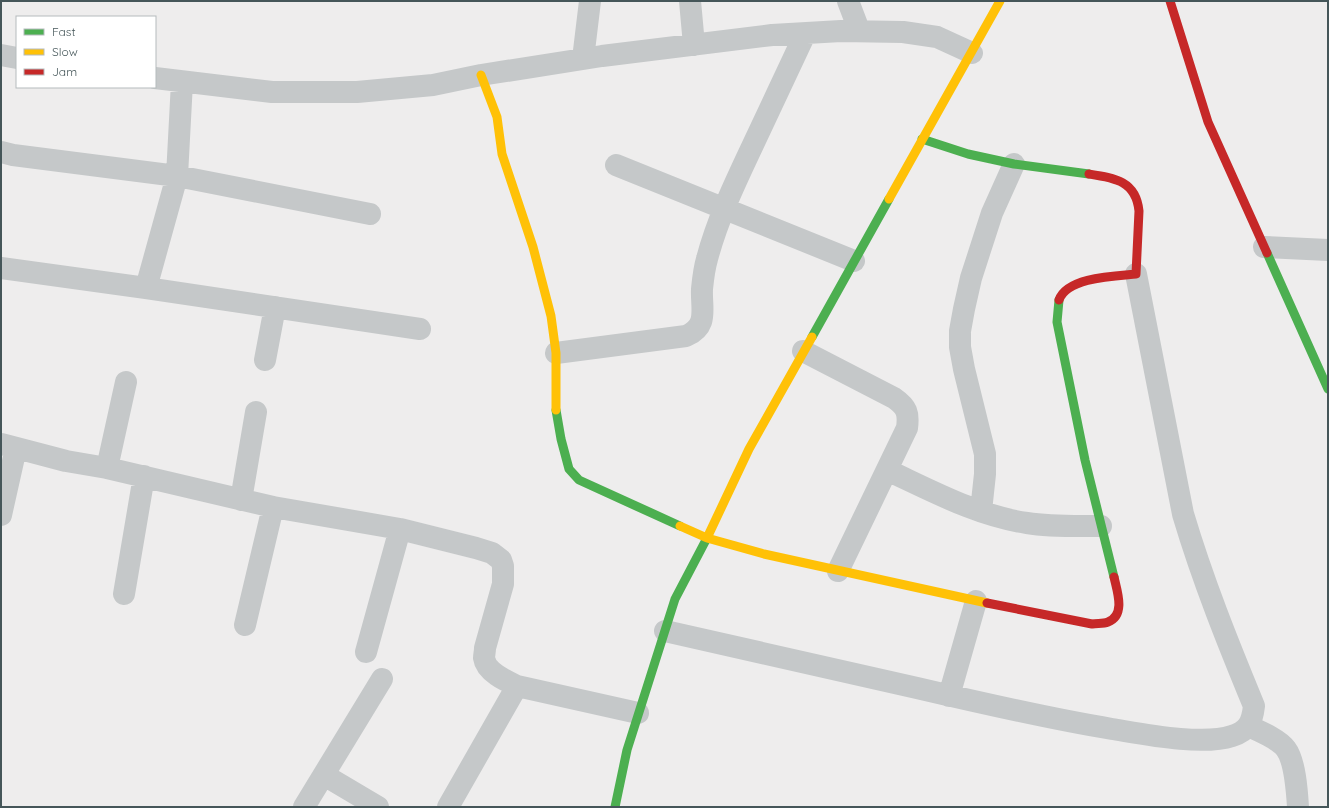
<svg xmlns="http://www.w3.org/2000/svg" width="1329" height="808" font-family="Quicksand,sans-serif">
	<rect width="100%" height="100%" fill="#eeeded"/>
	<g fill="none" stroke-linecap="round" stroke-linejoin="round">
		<path stroke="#c5c8c9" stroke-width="22" d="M690,1L694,45
			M848,1L859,30
			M1,55L17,58
			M583,59L590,1
			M155,78L272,92H357L433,85L481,75L602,56L772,35L841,31L903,32L937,37L972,53
			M1,152L13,155L177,176L370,214
			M616,165L854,261
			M1264,247L1328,250
			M1,268L146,288L420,329
			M146,288L177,176L182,82
			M803,351L894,398C907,407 909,413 907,428L838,571
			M556,353L686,336C709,326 701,309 702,289C703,279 704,269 707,259C717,221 734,185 751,149C769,111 787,72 805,34
			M265,360L275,307
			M1,444L66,461L107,468L273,507L400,529L476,548L492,553L501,560L503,566V584L485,648C485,652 484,655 484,658C486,672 506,681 517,686L638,713
			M107,468L126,382
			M887,470C932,491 978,516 1027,523C1052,527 1077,526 1101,526
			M241,500L256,412
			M981,511L985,474V454L964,369L960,347V331L964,309L971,278L992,213L1014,164
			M1,515L16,448
			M124,594L144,476
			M245,625L273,507
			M665,631C749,650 833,669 917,688C981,703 1046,718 1112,729C1143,734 1202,746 1232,736C1248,731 1252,723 1254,706C1228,643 1203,581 1183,514L1136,274
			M366,652L400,529
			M949,696L976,601
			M1248,726C1259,731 1279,739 1286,749C1295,761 1297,791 1298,807
			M324,775L378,807
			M304,807L382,679
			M448,807L517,686"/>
		<path stroke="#4caf50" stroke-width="9" d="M922,139L968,154L1014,164L1089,174
			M1267,253L1328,389
			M1059,300L1057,322L1085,460L1114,577
			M812,337L889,199
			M556,410L561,439L569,469L579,480L680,526
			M615,807L627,750L675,599L707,538"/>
		<path stroke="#ffc107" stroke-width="9" d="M481,75L497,117L502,154L533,247L551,316L556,353V410
			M889,199L1000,1
			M680,526L707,538L764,554L987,603
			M707,538L749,449L812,337"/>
		<path stroke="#c62828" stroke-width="9" d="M1170,1L1208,122L1267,253
			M1059,300C1067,277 1115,276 1136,274L1139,211C1136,181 1115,178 1089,174
			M987,603L1092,624C1097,623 1103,624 1108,622C1126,615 1117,591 1114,577"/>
	</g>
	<rect width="1329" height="808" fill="none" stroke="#455659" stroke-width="4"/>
	<rect x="16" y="16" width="140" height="72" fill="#ffffff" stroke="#b5bbbd"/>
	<rect x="24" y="29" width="20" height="6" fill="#4caf50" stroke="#b5bbbd"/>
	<text x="52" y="36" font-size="12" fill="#455659">Fast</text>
	<rect x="24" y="49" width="20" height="6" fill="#ffc107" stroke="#b5bbbd"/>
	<text x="52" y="56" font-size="12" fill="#455659">Slow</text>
	<rect x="24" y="69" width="20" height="6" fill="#c62828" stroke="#b5bbbd"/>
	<text x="52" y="76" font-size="12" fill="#455659">Jam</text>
</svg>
